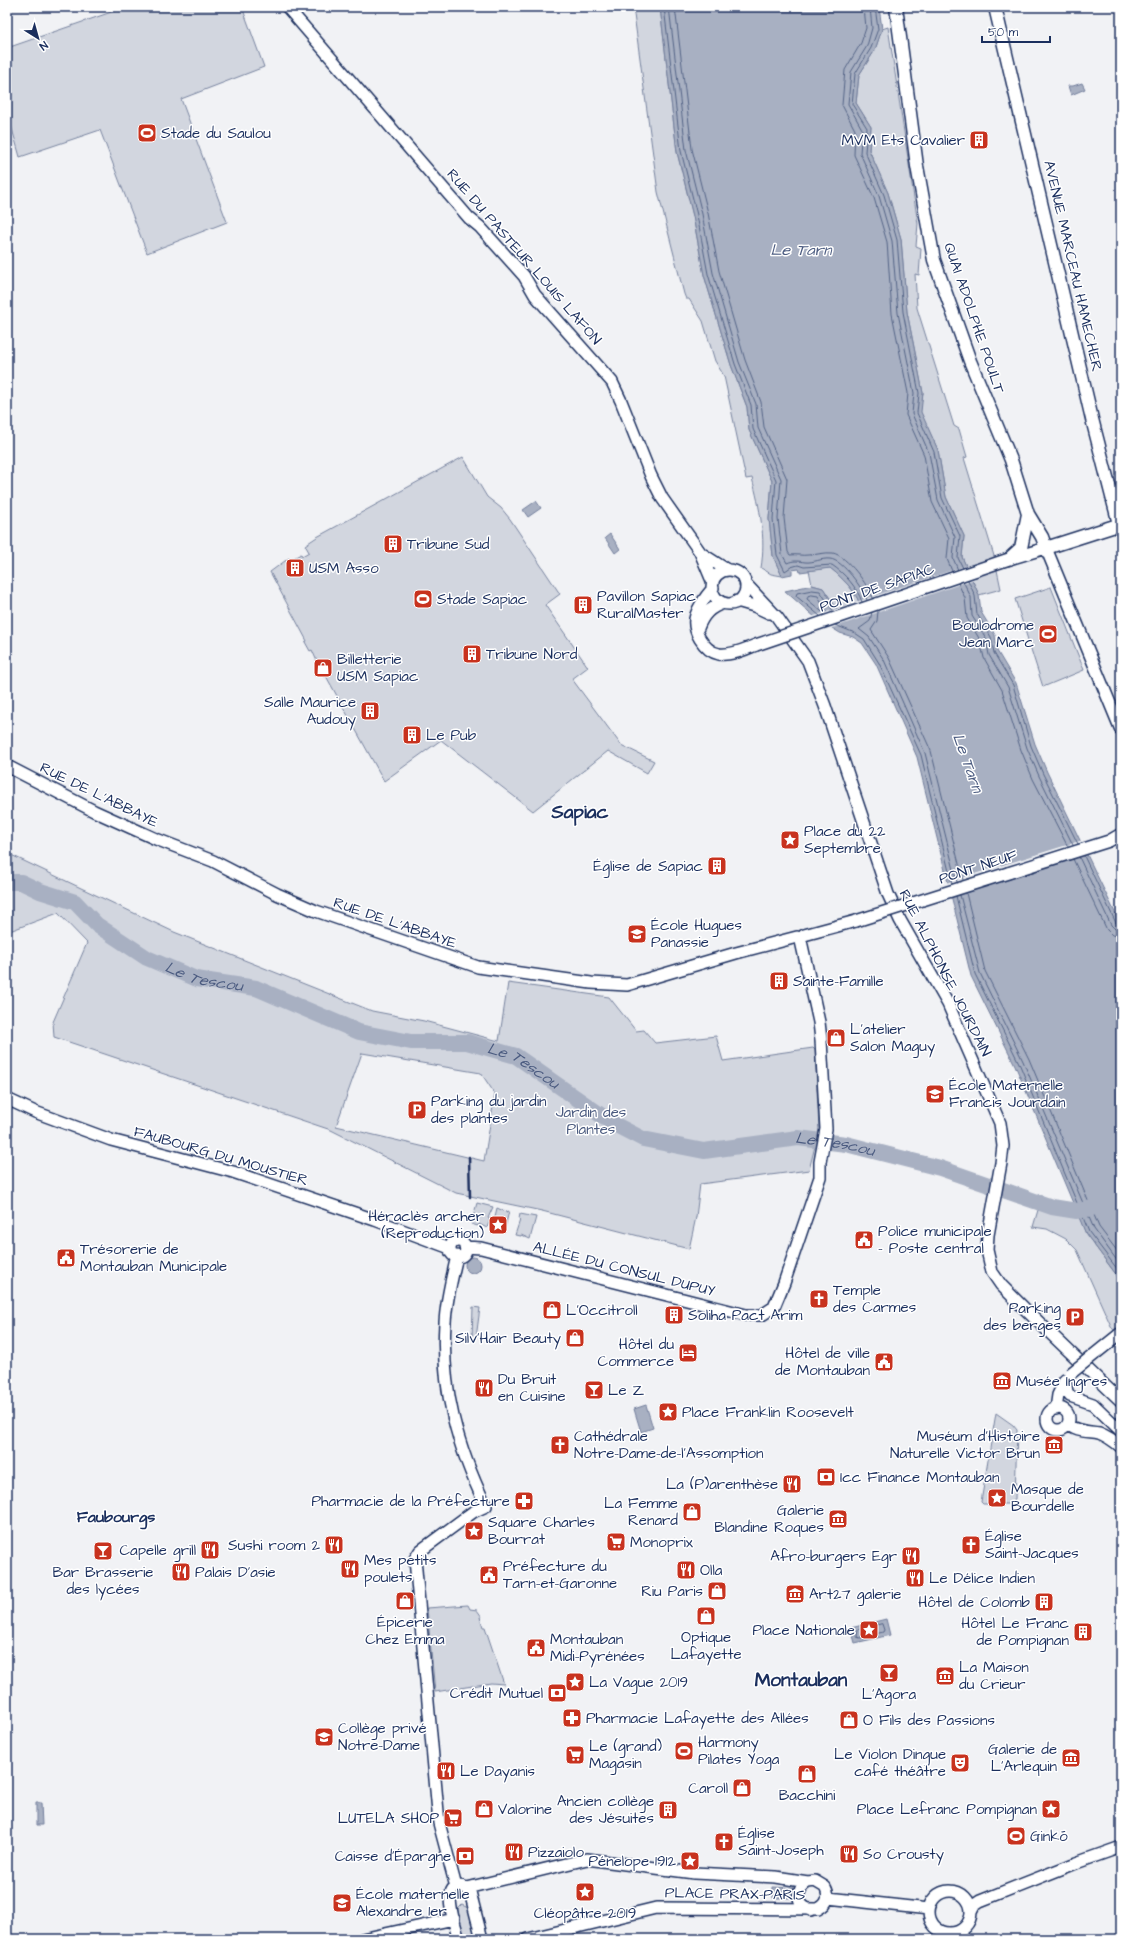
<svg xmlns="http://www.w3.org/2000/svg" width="1128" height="1946" font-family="'Architects Daughter',sans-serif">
	<rect width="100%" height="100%" fill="#f1f2f5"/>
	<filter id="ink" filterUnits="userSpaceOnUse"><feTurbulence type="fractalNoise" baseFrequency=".025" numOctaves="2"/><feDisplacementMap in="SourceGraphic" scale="8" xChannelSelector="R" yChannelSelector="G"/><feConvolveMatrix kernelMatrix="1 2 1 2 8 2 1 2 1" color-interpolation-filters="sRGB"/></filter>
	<g filter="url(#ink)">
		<path fill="#d2d6df" stroke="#76829e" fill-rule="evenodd" d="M126,7H242L264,67L181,99L227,222L147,253L100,130L20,157L7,111V48Z
			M633,7H660L677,152L693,216L704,275L731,365L747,407L749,430L772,481L769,519L773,556L782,576L771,574L761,568C766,537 760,508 752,478L746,479L724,376L715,361L703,321L689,299H686L684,294L658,192Z
			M888,27L918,224L916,246L921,248L919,275L915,274L917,308L954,426L959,429L967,457L964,458L994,556L1001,589L979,595L962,557L964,536L946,497L938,450L920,412L923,393L907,312L901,239L888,193L869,150L871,127L856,103L859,75L875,50L882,29Z
			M463,457L487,497L501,508L510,519L560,594L545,605L588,667L572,679L621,745L654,761L647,773L608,751L533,811L441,740L384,781L326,676L324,677L312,650L310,651L305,642L307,641L270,572L289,558L290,560L301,554L302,556L309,552L305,545L317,537Z
			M830,568C837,573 851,587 855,594C859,600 861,609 863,616L837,609L823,588L812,585L809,570Z
			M1051,587L1084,670L1043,687L1015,599Z
			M7,853L174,932L372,1011L424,1021L499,1041L508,983L609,997L636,1031L644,1030L655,1043L716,1036L723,1061L813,1048L815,1050L819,1130L809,1170L700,1184L696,1217L689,1249L542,1211L456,1193L331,1130L54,1037L53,1022L87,943L58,913L7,932ZM362,1053L481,1073L495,1094L484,1161L336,1126Z
			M477,1203L493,1207L488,1218L490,1219L487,1228L479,1224L478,1226L471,1224Z
			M1052,1207L1077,1211L1086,1234L1121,1281V1341L1111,1326L1077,1250L1066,1239L1047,1229L1033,1227L1038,1210Z
			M497,1208L506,1212L509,1211L504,1232L492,1229Z
			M520,1214L536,1217L530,1239L521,1235V1236L515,1235L520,1220L519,1219Z
			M473,1307L480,1308L476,1338L472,1339Z
			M996,1413L1013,1425L1017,1430L1015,1499L1011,1504H983L981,1502Z
			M468,1605L470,1609L477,1610L482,1617H480L483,1627H485L504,1684L491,1683L435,1692L427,1608Z
			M462,1905L468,1908L474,1930L473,1934L470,1936H466C460,1931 458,1917 458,1909Z"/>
		<path fill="#a8b0c2" stroke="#707c9a" d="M660,7H879L882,29L875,50L859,75L856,103L871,127L869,150L888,193L901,239L907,312L923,393L921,412L938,450L946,497L964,536L962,557L979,595L981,612L995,635L997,651L1016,683L1035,744L1047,772L1121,925V1281L1086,1234L1015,1065L971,976L917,757L876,664L862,643L853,637L840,633L816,618L785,591L812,585L823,588L837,609L863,616C861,609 859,600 855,594C851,587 837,573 830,568L800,572L799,569L792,570V574L782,576L773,556L769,519L772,481L749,430L747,407L731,365L704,275L693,216L677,152Z
			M1082,83L1085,89L1071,95L1068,86H1073Z
			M536,501L541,508L528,517L523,510Z
			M610,534L620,549L615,553L605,538Z
			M465 1265a8 8 0 1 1 16 0a8 8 0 1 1-16 0Z
			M646,1405L653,1428L641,1432L634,1409Z
			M886,1619L890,1635L855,1643L851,1628Z
			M36,1803H41L42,1825H36Z
			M773,1887L795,1888L793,1898H773Z"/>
		<path fill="#f1f2f5" d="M968,565L975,579L829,629L811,617L839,608L855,617L861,615L856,602Z
			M1083,840L1090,854L950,898L946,883Z"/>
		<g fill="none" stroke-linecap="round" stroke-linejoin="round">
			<path stroke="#536386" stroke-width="1" d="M664,7L681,151L697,215L708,274L735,364L751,405L753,429L776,480L773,519L777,555L785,571L791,567L798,565L804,567L832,565C845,574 857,587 862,602
				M669,7L686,150L702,214L713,273L739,362L756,404L758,428L781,479L778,519L782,554L787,563C794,560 798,561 805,562C813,563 822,558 830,559C843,560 863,589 867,600
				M675,7L692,149L708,213L719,271L745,360L761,402L764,427L787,479L784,518L788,552L790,555C797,554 802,556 808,555C816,555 825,552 833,553C847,556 868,585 873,598
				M864,7L866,28L861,43L845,70L842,105L855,130L854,155L874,198L887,242L892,314L908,393L906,415L924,455L932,502L949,538L947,559L952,571
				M870,7L872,28L867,46L851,72L848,104L862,129L860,153L879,196L892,241L898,313L914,393L912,414L929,453L938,500L955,537L953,558L958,570
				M875,7L878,29L871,48L855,74L852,104L867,128L865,152L884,195L897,240L903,312L919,393L917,413L934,452L942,498L960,536L958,558L963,568
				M968,580L975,596L977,614L991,637L994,653L1013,685L1031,746L1043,774L1078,844
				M963,581L971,597L972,616L986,638L989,655L1008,687L1027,748L1039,776L1073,845
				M958,583L965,598L967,618L980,640L984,658L1002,690L1021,750L1033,779L1068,847
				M812,595L818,596L826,610V612L821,611L807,599L808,596Z
				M878,611L877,621L871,630L889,658L931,751L963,880
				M872,612L870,621L859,629L869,637L884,660L925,753L957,882
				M820,616L796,596L797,593L812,590L820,591L834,612
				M835,625L855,633L864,639L879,663L921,755L952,884
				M1084,856L1116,923L1121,926
				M1079,857L1111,925L1115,929L1121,931
				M1073,859L1107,930L1112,935L1121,937
				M966,893L985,971L1029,1059L1099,1227L1121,1256
				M960,895L980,973L1023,1061L1094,1229L1121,1266
				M956,896L975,974L1019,1063L1089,1232L1121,1274
				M882,1624L884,1630L883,1632L860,1638L857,1637L858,1630Z"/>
			<path stroke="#a8b0c2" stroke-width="16" id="s1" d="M7,882H21L40,891L75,902L97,925L147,958L196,979L256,988L359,1032L411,1042H467L516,1056L612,1123L643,1139L704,1151L798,1138L846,1144L940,1168L1052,1207L1077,1211L1121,1202"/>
			<defs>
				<path id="secondary" d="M287,7L469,218L480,227L524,276L535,295L612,382L621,401L651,476L662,498L700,552L713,583
					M702,554L727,570
					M1009,559L1046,548L1121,730
					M712 587a17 17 0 1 1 34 0a17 17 0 1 1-34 0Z
					M746,584L777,617L808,661L825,706L888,894L900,920L948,1004L1000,1123L1003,1146L1001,1163L988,1235L987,1250L992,1272L1001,1285L1025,1309L1121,1401
					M713,588C706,596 699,605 696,615C691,630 704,651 719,654C731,656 745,649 756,645
					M737,601L754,606L769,613
					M698,628C703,615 710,607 724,603
					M7,766L94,811L156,839L213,861L277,894L316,911L478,967L591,983L627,985L736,953L797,937
					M1008,873L1109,841L1121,834
					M804,935L856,921
					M7,1099L35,1112L111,1140L233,1172L375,1220L450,1248
					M450 1249a8 8 0 1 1 16 0a8 8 0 1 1-16 0Z
					M465,1247L481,1248L746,1315H762L774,1307L784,1283L820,1177V1162L826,1129L821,1040L819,1022L801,941
					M1065,1380L1067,1392L1070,1396L1093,1404L1121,1431
					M1047 1419a11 11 0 1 1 22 0a11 11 0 1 1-22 0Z
					M1056,1409L1058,1395L1065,1380
					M1068,1424C1075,1432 1088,1431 1099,1433C1107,1436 1114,1441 1121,1447
					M808,1882C795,1889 796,1906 811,1910
					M456,1887L439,1823L415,1559L420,1551L473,1512L486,1506C457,1446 441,1389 445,1323C446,1300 452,1278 457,1256
					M467,1888L587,1859L694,1873L776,1877L808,1882L815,1881L825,1887C830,1896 828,1904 818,1909L656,1908L528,1939
					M929 1912a21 21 0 1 1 42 0a21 21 0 1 1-42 0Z
					M828,1898L929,1909
					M971,1911L974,1905L980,1901L1076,1863L1121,1847
					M362,1939L454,1919
					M459,1939C456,1928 441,1888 459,1886C464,1886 467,1888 470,1892L482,1939"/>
				<path id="primary" d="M896,7L917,166L934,260L970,361L1011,460L1028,514L1042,537L1046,548L1121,524
					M995,7L1092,419L1119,524
					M1009,559L1021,548L1028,514"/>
			</defs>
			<use href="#secondary" stroke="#1b2f5e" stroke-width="14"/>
			<use href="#primary" stroke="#1b2f5e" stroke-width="15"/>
			<use href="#secondary" stroke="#fff" stroke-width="11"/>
			<use href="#primary" stroke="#fff" stroke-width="12"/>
			<path stroke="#1b2f5e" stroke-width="2.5" d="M469,1157L470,1197"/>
			<defs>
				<path id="secondary-bridge" d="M756,645L1009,559
					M856,921L1008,873
					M1070,1374L1121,1333"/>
			</defs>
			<use href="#secondary-bridge" stroke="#1b2f5e" stroke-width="14" stroke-linecap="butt"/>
			<use href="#secondary-bridge" stroke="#fff" stroke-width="11"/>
		</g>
	</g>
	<defs>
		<symbol id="stadium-square" viewBox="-11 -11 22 22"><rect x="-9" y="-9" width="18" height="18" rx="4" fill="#c8321e" stroke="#fff"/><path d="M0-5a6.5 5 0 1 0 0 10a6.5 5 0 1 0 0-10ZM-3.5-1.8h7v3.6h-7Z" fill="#fff"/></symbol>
		<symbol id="building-square" viewBox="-11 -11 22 22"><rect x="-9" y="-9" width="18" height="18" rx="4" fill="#c8321e" stroke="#fff"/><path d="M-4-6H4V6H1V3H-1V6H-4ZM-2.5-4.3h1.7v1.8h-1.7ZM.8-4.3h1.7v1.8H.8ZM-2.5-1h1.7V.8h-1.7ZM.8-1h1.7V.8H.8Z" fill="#fff"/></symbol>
		<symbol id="shop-square" viewBox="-11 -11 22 22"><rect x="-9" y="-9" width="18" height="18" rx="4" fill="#c8321e" stroke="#fff"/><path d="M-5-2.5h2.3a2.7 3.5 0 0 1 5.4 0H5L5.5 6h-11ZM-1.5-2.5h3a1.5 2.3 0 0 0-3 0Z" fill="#fff"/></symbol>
		<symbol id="sight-square" viewBox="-11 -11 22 22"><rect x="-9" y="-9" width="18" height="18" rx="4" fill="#c8321e" stroke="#fff"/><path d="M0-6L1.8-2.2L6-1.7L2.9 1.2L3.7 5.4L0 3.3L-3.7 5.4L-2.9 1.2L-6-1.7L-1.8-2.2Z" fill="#fff"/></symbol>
		<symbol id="school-square" viewBox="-11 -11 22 22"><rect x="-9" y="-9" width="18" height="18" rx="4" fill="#c8321e" stroke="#fff"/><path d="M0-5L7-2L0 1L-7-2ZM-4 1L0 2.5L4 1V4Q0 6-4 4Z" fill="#fff"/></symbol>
		<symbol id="parking-square" viewBox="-11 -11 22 22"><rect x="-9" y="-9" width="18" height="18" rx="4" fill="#c8321e" stroke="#fff"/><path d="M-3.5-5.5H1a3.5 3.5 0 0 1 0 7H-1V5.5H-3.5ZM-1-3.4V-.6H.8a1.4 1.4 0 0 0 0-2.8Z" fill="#fff"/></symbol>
		<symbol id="civic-square" viewBox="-11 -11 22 22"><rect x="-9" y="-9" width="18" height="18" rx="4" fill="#c8321e" stroke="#fff"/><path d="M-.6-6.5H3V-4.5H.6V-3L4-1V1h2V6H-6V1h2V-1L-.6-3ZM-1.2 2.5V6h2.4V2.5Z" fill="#fff"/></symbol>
		<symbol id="church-square" viewBox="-11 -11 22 22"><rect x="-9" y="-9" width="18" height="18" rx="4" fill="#c8321e" stroke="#fff"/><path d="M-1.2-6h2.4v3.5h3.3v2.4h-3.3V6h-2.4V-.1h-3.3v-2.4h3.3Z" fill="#fff"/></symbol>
		<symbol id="hotel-square" viewBox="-11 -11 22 22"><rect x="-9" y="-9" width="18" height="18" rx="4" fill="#c8321e" stroke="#fff"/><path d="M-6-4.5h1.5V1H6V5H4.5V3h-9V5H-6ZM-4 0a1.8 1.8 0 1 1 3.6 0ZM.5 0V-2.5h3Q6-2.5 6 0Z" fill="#fff"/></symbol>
		<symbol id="museum-square" viewBox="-11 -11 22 22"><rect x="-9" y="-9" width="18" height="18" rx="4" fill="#c8321e" stroke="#fff"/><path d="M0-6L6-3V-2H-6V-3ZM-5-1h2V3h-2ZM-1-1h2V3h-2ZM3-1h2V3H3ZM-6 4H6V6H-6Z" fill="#fff"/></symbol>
		<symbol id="restaurant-square" viewBox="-11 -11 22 22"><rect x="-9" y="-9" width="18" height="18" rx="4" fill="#c8321e" stroke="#fff"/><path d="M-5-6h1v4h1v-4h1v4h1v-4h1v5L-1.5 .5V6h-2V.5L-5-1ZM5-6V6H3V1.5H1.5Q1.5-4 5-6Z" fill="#fff"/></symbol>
		<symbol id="bar-square" viewBox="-11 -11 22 22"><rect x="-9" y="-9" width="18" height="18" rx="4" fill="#c8321e" stroke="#fff"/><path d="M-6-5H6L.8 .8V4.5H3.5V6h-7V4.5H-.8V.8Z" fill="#fff"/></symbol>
		<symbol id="bank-square" viewBox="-11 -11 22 22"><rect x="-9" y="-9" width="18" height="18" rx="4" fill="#c8321e" stroke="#fff"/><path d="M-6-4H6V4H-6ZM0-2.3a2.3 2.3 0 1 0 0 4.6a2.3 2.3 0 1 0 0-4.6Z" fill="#fff"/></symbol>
		<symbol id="pharmacy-square" viewBox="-11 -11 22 22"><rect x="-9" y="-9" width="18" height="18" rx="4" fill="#c8321e" stroke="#fff"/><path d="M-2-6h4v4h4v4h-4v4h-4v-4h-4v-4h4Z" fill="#fff"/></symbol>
		<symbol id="supermarket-square" viewBox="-11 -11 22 22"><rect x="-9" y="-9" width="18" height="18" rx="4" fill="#c8321e" stroke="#fff"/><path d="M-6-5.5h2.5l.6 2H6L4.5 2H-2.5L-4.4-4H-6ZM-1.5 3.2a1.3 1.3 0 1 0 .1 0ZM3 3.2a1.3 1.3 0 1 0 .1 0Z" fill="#fff"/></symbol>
		<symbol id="theatre-square" viewBox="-11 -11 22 22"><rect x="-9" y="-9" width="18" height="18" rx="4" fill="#c8321e" stroke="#fff"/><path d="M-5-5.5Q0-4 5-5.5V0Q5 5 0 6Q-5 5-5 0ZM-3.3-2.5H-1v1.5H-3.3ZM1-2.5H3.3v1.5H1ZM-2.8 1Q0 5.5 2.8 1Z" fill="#fff"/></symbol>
	</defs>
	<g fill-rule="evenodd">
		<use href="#stadium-square" x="136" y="122" width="22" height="22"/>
		<use href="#building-square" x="968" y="129" width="22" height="22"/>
		<use href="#building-square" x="382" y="533" width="22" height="22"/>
		<use href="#building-square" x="284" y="557" width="22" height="22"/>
		<use href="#stadium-square" x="412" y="588" width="22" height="22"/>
		<use href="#building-square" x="572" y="594" width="22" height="22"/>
		<use href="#stadium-square" x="1037" y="623" width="22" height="22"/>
		<use href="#building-square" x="461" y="643" width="22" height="22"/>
		<use href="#shop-square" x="312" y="657" width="22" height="22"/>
		<use href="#building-square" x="359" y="700" width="22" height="22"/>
		<use href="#building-square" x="401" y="724" width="22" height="22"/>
		<use href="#sight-square" x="779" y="829" width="22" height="22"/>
		<use href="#building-square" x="706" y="855" width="22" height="22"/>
		<use href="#school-square" x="626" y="923" width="22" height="22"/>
		<use href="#building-square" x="768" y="970" width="22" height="22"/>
		<use href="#shop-square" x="825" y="1027" width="22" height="22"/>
		<use href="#school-square" x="924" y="1083" width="22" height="22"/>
		<use href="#parking-square" x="406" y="1099" width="22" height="22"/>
		<use href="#sight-square" x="487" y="1214" width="22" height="22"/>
		<use href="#civic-square" x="853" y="1229" width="22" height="22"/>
		<use href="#civic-square" x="55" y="1247" width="22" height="22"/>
		<use href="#church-square" x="808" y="1288" width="22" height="22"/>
		<use href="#shop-square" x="541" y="1299" width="22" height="22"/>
		<use href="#building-square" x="663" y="1304" width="22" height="22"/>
		<use href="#parking-square" x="1064" y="1306" width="22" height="22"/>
		<use href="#shop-square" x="564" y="1327" width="22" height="22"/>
		<use href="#hotel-square" x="677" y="1342" width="22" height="22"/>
		<use href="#civic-square" x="873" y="1351" width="22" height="22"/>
		<use href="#museum-square" x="991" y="1370" width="22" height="22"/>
		<use href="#restaurant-square" x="473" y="1377" width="22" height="22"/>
		<use href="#bar-square" x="583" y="1379" width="22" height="22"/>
		<use href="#sight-square" x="657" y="1401" width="22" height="22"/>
		<use href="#church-square" x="549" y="1434" width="22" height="22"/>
		<use href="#museum-square" x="1043" y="1434" width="22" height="22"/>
		<use href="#bank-square" x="815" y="1466" width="22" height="22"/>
		<use href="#restaurant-square" x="781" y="1473" width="22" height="22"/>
		<use href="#sight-square" x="986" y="1487" width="22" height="22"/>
		<use href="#pharmacy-square" x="513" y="1490" width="22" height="22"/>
		<use href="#shop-square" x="681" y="1501" width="22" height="22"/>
		<use href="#museum-square" x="827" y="1508" width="22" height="22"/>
		<use href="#sight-square" x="463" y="1520" width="22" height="22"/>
		<use href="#supermarket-square" x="605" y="1531" width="22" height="22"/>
		<use href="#restaurant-square" x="323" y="1534" width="22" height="22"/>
		<use href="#church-square" x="960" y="1534" width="22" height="22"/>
		<use href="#restaurant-square" x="199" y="1539" width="22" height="22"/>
		<use href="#bar-square" x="92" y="1540" width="22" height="22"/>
		<use href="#restaurant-square" x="900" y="1545" width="22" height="22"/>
		<use href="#restaurant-square" x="339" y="1558" width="22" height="22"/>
		<use href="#restaurant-square" x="675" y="1559" width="22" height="22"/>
		<use href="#restaurant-square" x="170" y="1561" width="22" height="22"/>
		<use href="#civic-square" x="478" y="1564" width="22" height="22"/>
		<use href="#restaurant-square" x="904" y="1567" width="22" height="22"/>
		<use href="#shop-square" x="706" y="1580" width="22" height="22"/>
		<use href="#museum-square" x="784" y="1583" width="22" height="22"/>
		<use href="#shop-square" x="394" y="1590" width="22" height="22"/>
		<use href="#building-square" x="1033" y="1591" width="22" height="22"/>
		<use href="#shop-square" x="695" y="1605" width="22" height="22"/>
		<use href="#sight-square" x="858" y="1619" width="22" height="22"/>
		<use href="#building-square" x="1072" y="1621" width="22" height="22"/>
		<use href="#civic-square" x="525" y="1637" width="22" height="22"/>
		<use href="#bar-square" x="878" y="1662" width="22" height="22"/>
		<use href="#museum-square" x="934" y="1665" width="22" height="22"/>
		<use href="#sight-square" x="564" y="1671" width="22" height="22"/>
		<use href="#bank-square" x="546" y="1682" width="22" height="22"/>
		<use href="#pharmacy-square" x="561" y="1707" width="22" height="22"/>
		<use href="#shop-square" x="838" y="1709" width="22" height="22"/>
		<use href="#school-square" x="313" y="1726" width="22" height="22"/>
		<use href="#stadium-square" x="673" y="1740" width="22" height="22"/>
		<use href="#supermarket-square" x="564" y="1744" width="22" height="22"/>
		<use href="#museum-square" x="1060" y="1747" width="22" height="22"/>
		<use href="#theatre-square" x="949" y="1752" width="22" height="22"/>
		<use href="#restaurant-square" x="435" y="1760" width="22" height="22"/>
		<use href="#shop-square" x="796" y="1763" width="22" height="22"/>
		<use href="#shop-square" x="731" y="1777" width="22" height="22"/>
		<use href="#shop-square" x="473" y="1798" width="22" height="22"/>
		<use href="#sight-square" x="1040" y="1798" width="22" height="22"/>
		<use href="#building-square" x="657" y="1799" width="22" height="22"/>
		<use href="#supermarket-square" x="442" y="1807" width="22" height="22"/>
		<use href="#stadium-square" x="1005" y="1825" width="22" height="22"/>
		<use href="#church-square" x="713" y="1831" width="22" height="22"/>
		<use href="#restaurant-square" x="503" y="1841" width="22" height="22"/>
		<use href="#restaurant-square" x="838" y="1843" width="22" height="22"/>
		<use href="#bank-square" x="454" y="1845" width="22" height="22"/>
		<use href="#sight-square" x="679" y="1850" width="22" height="22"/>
		<use href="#sight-square" x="574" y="1881" width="22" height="22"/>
		<use href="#school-square" x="331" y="1892" width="22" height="22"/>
	</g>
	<g text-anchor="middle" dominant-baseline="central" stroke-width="3" stroke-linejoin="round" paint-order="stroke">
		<g font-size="15" fill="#1b2f5e" stroke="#fff" text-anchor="start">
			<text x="161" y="133">Stade du Saulou</text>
			<text x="965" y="140" text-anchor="end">MVM Ets Cavalier</text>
			<text x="407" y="544">Tribune Sud</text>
			<text x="309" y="568">USM Asso</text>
			<text x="597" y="596">Pavillon Sapiac<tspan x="597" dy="17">RuralMaster</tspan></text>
			<text x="437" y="599">Stade Sapiac</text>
			<text x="1034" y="625" text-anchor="end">Boulodrome<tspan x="1034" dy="17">Jean Marc</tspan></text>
			<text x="486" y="654">Tribune Nord</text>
			<text x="337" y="659">Billetterie<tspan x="337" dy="17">USM Sapiac</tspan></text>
			<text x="356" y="702" text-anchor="end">Salle Maurice<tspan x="356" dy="17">Audouy</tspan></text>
			<text x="426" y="735">Le Pub</text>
			<text x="804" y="831">Place du 22<tspan x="804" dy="17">Septembre</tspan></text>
			<text x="703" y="866" text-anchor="end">Église de Sapiac</text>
			<text x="651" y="925">École Hugues<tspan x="651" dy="17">Panassie</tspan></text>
			<text x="793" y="981">Sainte-Famille</text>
			<text x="850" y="1029">L'atelier<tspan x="850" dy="17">Salon Maguy</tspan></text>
			<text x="949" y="1085">École Maternelle<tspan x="949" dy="17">Francis Jourdain</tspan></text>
			<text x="431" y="1101">Parking du jardin<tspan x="431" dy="17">des plantes</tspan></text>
			<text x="484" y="1216" text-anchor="end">Héraclès archer<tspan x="484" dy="17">(Reproduction)</tspan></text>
			<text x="878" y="1231">Police municipale<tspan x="878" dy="17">- Poste central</tspan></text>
			<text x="80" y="1249">Trésorerie de<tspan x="80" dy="17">Montauban Municipale</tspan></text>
			<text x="833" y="1290">Temple<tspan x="833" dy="17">des Carmes</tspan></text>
			<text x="1061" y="1308" text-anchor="end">Parking<tspan x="1061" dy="17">des berges</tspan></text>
			<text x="566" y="1310">L'Occitroll</text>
			<text x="688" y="1315">Soliha Pact Arim</text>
			<text x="561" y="1338" text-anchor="end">Silv'Hair Beauty</text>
			<text x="674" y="1344" text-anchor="end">Hôtel du<tspan x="674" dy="17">Commerce</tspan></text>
			<text x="870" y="1353" text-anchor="end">Hôtel de ville<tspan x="870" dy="17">de Montauban</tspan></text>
			<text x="498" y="1379">Du Bruit<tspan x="498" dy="17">en Cuisine</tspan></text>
			<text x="1016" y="1381">Musée Ingres</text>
			<text x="608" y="1390">Le Z</text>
			<text x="682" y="1412">Place Franklin Roosevelt</text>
			<text x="574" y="1436">Cathédrale<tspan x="574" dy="17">Notre-Dame-de-l'Assomption</tspan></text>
			<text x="1040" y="1436" text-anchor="end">Muséum d'Histoire<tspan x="1040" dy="17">Naturelle Victor Brun</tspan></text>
			<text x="840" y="1477">Icc Finance Montauban</text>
			<text x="778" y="1484" text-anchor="end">La (P)arenthèse</text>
			<text x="1011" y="1489">Masque de<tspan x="1011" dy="17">Bourdelle</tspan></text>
			<text x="510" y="1501" text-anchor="end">Pharmacie de la Préfecture</text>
			<text x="678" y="1503" text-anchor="end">La Femme<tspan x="678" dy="17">Renard</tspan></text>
			<text x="824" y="1510" text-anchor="end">Galerie<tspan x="824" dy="17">Blandine Roques</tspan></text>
			<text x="488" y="1522">Square Charles<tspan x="488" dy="17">Bourrat</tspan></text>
			<text x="985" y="1536">Église<tspan x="985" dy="17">Saint-Jacques</tspan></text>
			<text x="630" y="1542">Monoprix</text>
			<text x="320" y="1545" text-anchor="end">Sushi room 2</text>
			<text x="196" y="1550" text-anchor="end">Capelle grill</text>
			<text x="897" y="1556" text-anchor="end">Afro-burgers Egr</text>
			<text x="364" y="1560">Mes petits<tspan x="364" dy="17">poulets</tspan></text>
			<text x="503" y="1566">Préfecture du<tspan x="503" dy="17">Tarn-et-Garonne</tspan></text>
			<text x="700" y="1570">Olla</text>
			<text x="103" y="1572" text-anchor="middle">Bar Brasserie<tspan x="103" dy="17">des lycées</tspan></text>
			<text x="195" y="1572">Palais D'asie</text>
			<text x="929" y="1578">Le Délice Indien</text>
			<text x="703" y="1591" text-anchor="end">Riu Paris</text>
			<text x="809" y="1594">Art27 galerie</text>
			<text x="1030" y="1602" text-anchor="end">Hôtel de Colomb</text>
			<text x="405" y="1622" text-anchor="middle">Épicerie<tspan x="405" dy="17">Chez Emma</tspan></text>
			<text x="1069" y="1623" text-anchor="end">Hôtel Le Franc<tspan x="1069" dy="17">de Pompignan</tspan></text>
			<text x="855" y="1630" text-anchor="end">Place Nationale</text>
			<text x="706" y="1637" text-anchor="middle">Optique<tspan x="706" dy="17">Lafayette</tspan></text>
			<text x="550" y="1639">Montauban<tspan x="550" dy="17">Midi-Pyrénées</tspan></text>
			<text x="959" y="1667">La Maison<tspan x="959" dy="17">du Crieur</tspan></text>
			<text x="589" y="1682">La Vague 2019</text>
			<text x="543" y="1693" text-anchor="end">Crédit Mutuel</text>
			<text x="889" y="1694" text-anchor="middle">L'Agora</text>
			<text x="586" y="1718">Pharmacie Lafayette des Allées</text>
			<text x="863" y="1720">O Fils des Passions</text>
			<text x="338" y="1728">Collège privé<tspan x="338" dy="17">Notre-Dame</tspan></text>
			<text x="698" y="1742">Harmony<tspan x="698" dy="17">Pilates Yoga</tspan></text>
			<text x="589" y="1746">Le (grand)<tspan x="589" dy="17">Magasin</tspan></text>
			<text x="1057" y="1749" text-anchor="end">Galerie de<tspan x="1057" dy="17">L'Arlequin</tspan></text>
			<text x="946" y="1754" text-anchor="end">Le Violon Dingue<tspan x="946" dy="17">café théâtre</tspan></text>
			<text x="460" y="1771">Le Dayanis</text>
			<text x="728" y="1788" text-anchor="end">Caroll</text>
			<text x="807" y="1795" text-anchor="middle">Bacchini</text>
			<text x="654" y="1801" text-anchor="end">Ancien collège<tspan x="654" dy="17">des Jésuites</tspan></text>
			<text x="498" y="1809">Valorine</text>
			<text x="1037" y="1809" text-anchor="end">Place Lefranc Pompignan</text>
			<text x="439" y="1818" text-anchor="end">LUTELA SHOP</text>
			<text x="738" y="1833">Église<tspan x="738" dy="17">Saint-Joseph</tspan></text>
			<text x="1030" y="1836">Ginkō</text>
			<text x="528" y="1852">Pizzaiolo</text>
			<text x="863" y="1854">So Crousty</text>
			<text x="451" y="1856" text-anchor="end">Caisse d'Épargne</text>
			<text x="676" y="1861" text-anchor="end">Pénelope 1912</text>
			<text x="356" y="1894">École maternelle<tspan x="356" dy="17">Alexandre 1er</tspan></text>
			<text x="585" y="1913" text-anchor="middle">Cléopâtre 2019</text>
		</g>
		<g font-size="15" fill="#1b2f5e" stroke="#fff">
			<text transform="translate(524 257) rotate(49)">RUE DU PASTEUR LOUIS LAFON</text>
			<text transform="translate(1073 266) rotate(77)">AVENUE MARCEAU HAMECHER</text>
			<text transform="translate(974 318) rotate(71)">QUAI ADOLPHE POULT</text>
			<text transform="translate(877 588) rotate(-19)">PONT DE SAPIAC</text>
			<text transform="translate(99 795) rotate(26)">RUE DE L'ABBAYE</text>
			<text transform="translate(978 867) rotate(-18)">PONT NEUF</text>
			<text transform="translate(395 923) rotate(19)">RUE DE L'ABBAYE</text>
			<text transform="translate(945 973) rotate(63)">RUE ALPHONSE JOURDAIN</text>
			<text transform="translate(221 1156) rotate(16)">FAUBOURG DU MOUSTIER</text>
			<text transform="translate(624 1269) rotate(14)">ALLÉE DU CONSUL DUPUY</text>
			<text transform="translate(735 1894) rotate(1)">PLACE PRAX-PARIS</text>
		</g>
		<g font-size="15" fill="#49597e" stroke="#fff">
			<text x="591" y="1112">Jardin des<tspan x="591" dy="17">Plantes</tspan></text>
		</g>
		<g font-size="16" font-style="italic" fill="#4c5c81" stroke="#fff">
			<text x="801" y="250">Le Tarn</text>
			<text transform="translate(968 763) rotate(70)">Le Tarn</text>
			<text stroke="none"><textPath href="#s1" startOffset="224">Le Tescou</textPath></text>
			<text stroke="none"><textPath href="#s1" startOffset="560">Le Tescou</textPath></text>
			<text stroke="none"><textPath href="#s1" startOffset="896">Le Tescou</textPath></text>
		</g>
		<g font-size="16" font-weight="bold" fill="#1b2f5e" stroke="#fff">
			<text x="116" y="1517">Faubourgs</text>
		</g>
		<g font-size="19" font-weight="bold" fill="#1b2f5e" stroke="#fff">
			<text x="580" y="812">Sapiac</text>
			<text x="801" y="1680">Montauban</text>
		</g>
	</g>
	<rect width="1128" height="1946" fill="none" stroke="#fff" stroke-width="24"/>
	<rect x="12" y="12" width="1104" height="1922" fill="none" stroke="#1b2f5e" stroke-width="1.5" filter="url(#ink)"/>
	<g transform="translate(38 38) rotate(143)" stroke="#ffffff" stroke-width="3" paint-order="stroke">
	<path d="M0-3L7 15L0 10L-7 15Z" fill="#1b2f5e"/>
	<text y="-6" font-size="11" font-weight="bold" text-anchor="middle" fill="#1b2f5e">N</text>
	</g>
	<path d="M982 36v6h68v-6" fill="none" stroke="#1b2f5e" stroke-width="2"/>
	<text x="988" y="36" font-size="12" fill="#1b2f5e" stroke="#ffffff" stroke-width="3" paint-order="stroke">50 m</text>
</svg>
